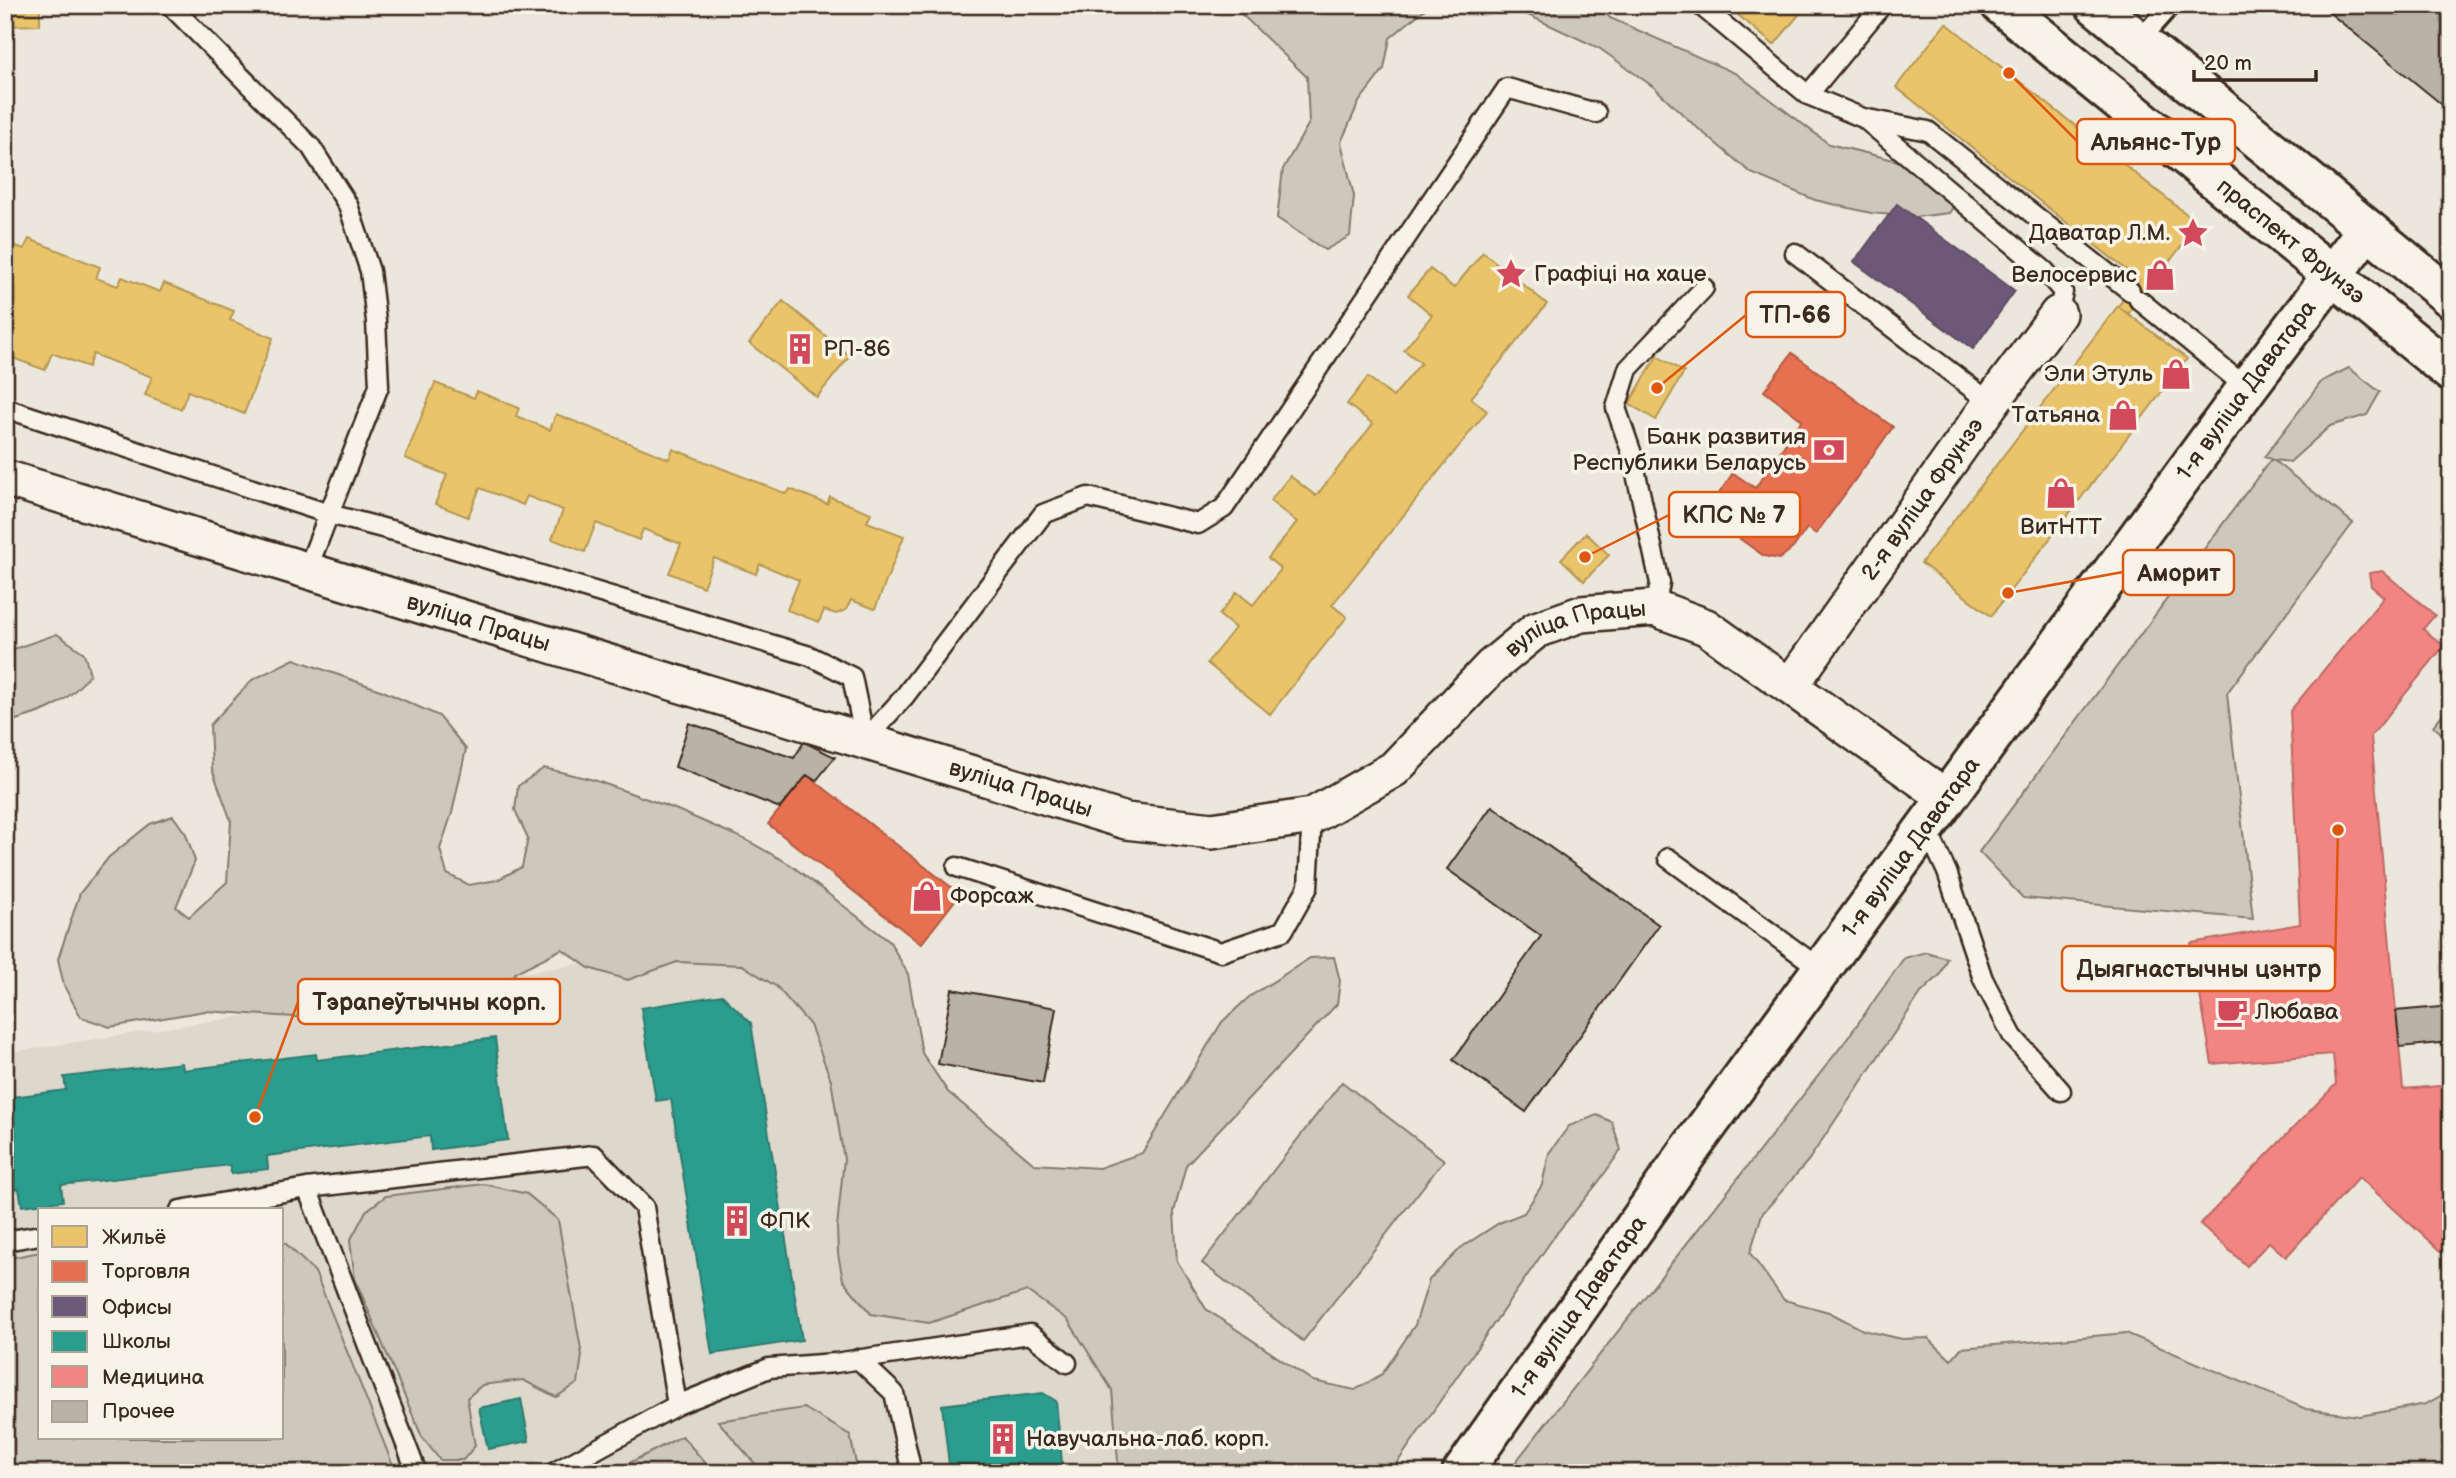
<svg xmlns="http://www.w3.org/2000/svg" width="2456" height="1478" font-family="'Balsamiq Sans',sans-serif">
	<rect width="100%" height="100%" fill="#ece7dc"/>
	<filter id="ink" filterUnits="userSpaceOnUse"><feTurbulence type="fractalNoise" baseFrequency=".0143" numOctaves="2"/><feDisplacementMap in="SourceGraphic" scale="14" xChannelSelector="R" yChannelSelector="G"/><feConvolveMatrix kernelMatrix="1 2 1 2 8 2 1 2 1" color-interpolation-filters="sRGB"/></filter>
	<g filter="url(#ink)">
		<path fill="#ddd7cc" fill-rule="evenodd" d="M754,937L1243,1473H5V1053ZM40,1210H282V1438H40Z"/>
		<path fill="#cec8bc" stroke="#84796d" stroke-width="2" d="M1232,5H1450L1426,8L1390,38L1384,69L1359,102L1341,142L1354,196L1350,236L1325,250L1277,218L1283,169L1309,123L1307,77Z
			M1480,5H1599L1610,18L1737,74L1829,144L1902,162L1949,189L1958,200L1949,213L1916,217L1871,213L1815,200L1751,173L1694,125L1655,88L1599,48L1526,14Z
			M2349,368L2380,392L2367,415L2330,426L2290,462L2273,460L2353,523L2227,693L2253,919L2023,898L1979,852L2271,459L2264,457L2322,381Z
			M57,634L84,653L90,674C65,706 43,713 5,723V652Z
			M294,659L383,691L439,716L466,749L452,813L440,849L447,874L469,885L497,880L522,867L528,838L515,810L518,786L544,768L594,780L675,809L746,840L791,865L890,942L908,974L922,1053L948,1092L1034,1164L1099,1168L1142,1153L1222,1022L1249,997L1310,958L1334,957L1340,981L1337,1004L1186,1165L1174,1212L1177,1261L1206,1309L1313,1381L1355,1390L1382,1374L1415,1325L1429,1280L1462,1247L1499,1223L1524,1213L1542,1185L1549,1153L1569,1126L1597,1115L1612,1122L1621,1150L1597,1184L1556,1234L1390,1473H1119L1112,1390L1068,1320L1027,1291L929,1323L871,1314L843,1280L838,1254L837,1227L844,1159L831,1080L810,1025L777,987L742,965L677,962L628,980L589,968L562,949L516,972L488,1012L448,1020L422,1006L383,997L324,1019L205,1011L110,1027L81,1017L64,986L58,959L80,893L109,857L150,824L173,816L186,834L195,861L176,907L189,917L227,882L231,821L212,769L210,725L252,680Z
			M2451,704V742L2433,726Z
			M1926,952L1947,958L1940,975L1921,993L1808,1161L1762,1214L1750,1253L1784,1300L1829,1312L1863,1330L1902,1339L1928,1338L1951,1360L1961,1348L2126,1333L2306,1409L2360,1416L2426,1404L2451,1390V1473H1507L1847,1039L1904,958Z
			M1342,1082L1444,1160L1303,1341L1202,1263Z
			M484,1184L527,1194L558,1220L582,1355L578,1383L556,1397L523,1380L482,1385L467,1398L475,1446L463,1460H440L422,1437L355,1279L350,1241L366,1211L386,1196Z
			M282,1240L315,1272L396,1473H5V1259L40,1252V1438H282Z
			M804,1408L850,1435L858,1473H763L718,1421Z
			M682,1436L714,1473H610Z"/>
		<path fill="#e9c46a" stroke="#b59653" stroke-width="2" d="M5,5H40V25L5,26Z
			M1726,5H1807L1774,45Z
			M1946,23L2199,224L2128,314L2118,306L2139,280L1896,87Z
			M29,239L100,267L96,278L118,286L122,277L160,292L164,283L234,311L230,320L273,338L244,414L188,391L181,409L145,395L152,377L93,354L88,367L52,353L45,370L7,356L14,338L5,334V242L24,249Z
			M1483,252L1547,304L1471,398L1487,411L1332,605L1347,617L1270,714L1207,663L1235,628L1219,615L1237,592L1253,605L1281,569L1268,558L1297,522L1270,501L1290,476L1316,496L1373,424L1347,404L1368,377L1393,397L1421,363L1404,350L1432,315L1408,295L1430,269L1454,288Z
			M783,301L850,356L817,397L749,343Z
			M2118,306L2187,359L1991,616L1921,563Z
			M1657,356L1684,372L1656,420L1629,404Z
			M435,383L474,398L477,391L519,408L516,416L550,430L556,414L669,459L673,449L787,494L790,489L827,504L830,497L871,513L867,522L904,536L875,609L851,600L846,610L836,614L824,610L819,622L787,610L799,580L760,564L756,574L714,558L703,587L669,573L681,544L643,529L639,540L596,523L585,552L552,539L563,510L527,496L523,505L480,488L468,517L435,504L447,475L405,458Z
			M1586,533L1609,555L1584,581L1561,559Z"/>
		<path fill="#e76f51" stroke="#b35a42" stroke-width="2" d="M1792,353L1893,427L1816,534L1807,528L1793,548L1779,559L1764,556L1705,514L1733,473L1755,488L1802,420L1764,391Z
			M807,775L960,894L921,944L768,824Z"/>
		<path fill="#6d597a" stroke="#5e4b5e" stroke-width="2" d="M1897,204L2015,291L1973,349L1854,262Z"/>
		<path fill="#2a9d8f" stroke="#2f7a6d" stroke-width="2" d="M722,995L751,1023L802,1340L712,1354L671,1099L656,1101L641,1008Z
			M495,1038L508,1140L431,1150L430,1136L267,1156L268,1169L231,1174L230,1165L61,1185L63,1201L22,1206L19,1189L5,1191V1098L66,1090L64,1077L182,1063L183,1070L316,1054L317,1060Z
			M1043,1393L1056,1401L1063,1473H950L942,1405Z
			M521,1399L529,1441L488,1449L479,1408Z"/>
		<path fill="#f28482" stroke="#bb6964" stroke-width="2" d="M2382,571L2435,615L2423,629L2444,646L2371,736L2403,1089L2451,1085V1261L2359,1177L2286,1257L2269,1242L2247,1266L2200,1224L2336,1084L2333,1054L2212,1064L2191,943L2300,924L2290,711L2384,597L2371,586L2369,573Z"/>
		<path fill="#bab2a7" stroke="#3b2a1e" stroke-width="2" d="M2320,5H2451V112Z
			M689,723L794,758L804,742L835,757L816,781L807,775L780,808L675,767Z
			M1492,806L1659,925L1526,1112L1453,1060L1541,936L1447,869Z
			M952,989L1056,1008L1043,1083L938,1064Z
			M2451,1006V1042L2400,1047L2396,1011Z"/>
		<g fill="none" stroke-linecap="round" stroke-linejoin="round">
			<defs>
				<path id="service" d="M170,5L311,147L348,205L370,271L376,321L379,386L307,570
					M1700,5L1808,95L1863,118L1928,131L2130,291
					M2139,41L2171,5
					M1808,95L1882,5
					M1867,121L2045,271L2063,292L2058,314
					M1795,253L1991,403
					M2139,300L2247,388
					M5,408L329,514L398,532L810,656L852,677L865,740
					M1655,608L1660,583L1631,451L1616,408L1628,369L1704,288
					M865,740L904,697L1043,514L1088,497L1198,524L1224,508L1507,88L1596,113
					M1926,827L1947,872L1983,979L2013,1037L2061,1091
					M1668,858L1822,970
					M957,867L1221,952L1283,931L1308,887L1312,816
					M307,1188L417,1473
					M180,1210L307,1188L594,1155L644,1207L677,1405
					M5,1241L40,1235
					M858,1359L894,1393L912,1473
					M553,1473L677,1405L769,1368L835,1363L1030,1334L1067,1363"/>
				<g id="minor">
					<path id="s1" d="M5,478L1126,821L1212,831L1312,816L1394,769L1491,667L1536,630L1581,614L1655,608L1706,627L1947,798"/>
					<path id="s2" d="M1790,686L1991,403L2058,314"/>
				</g>
				<g id="tertiary">
					<path id="s3" d="M1462,1473L1688,1152L2247,388L2367,229"/>
				</g>
				<g id="primary">
					<path id="s4" d="M2001,5L2451,372"/>
					<path d="M2095,5L2451,298"/>
				</g>
			</defs>
			<use href="#service" stroke="#3b2a1e" stroke-width="23"/>
			<use href="#minor" stroke="#3b2a1e" stroke-width="40"/>
			<use href="#tertiary" stroke="#3b2a1e" stroke-width="44"/>
			<use href="#primary" stroke="#3b2a1e" stroke-width="44"/>
			<use href="#service" stroke="#f7f3e8" stroke-width="18"/>
			<use href="#minor" stroke="#f7f3e8" stroke-width="35"/>
			<use href="#tertiary" stroke="#f7f3e8" stroke-width="38"/>
			<use href="#primary" stroke="#f7f3e8" stroke-width="38"/>
		</g>
	</g>
	<defs>
		<symbol id="sight-bare" viewBox="-9 -9 18 18"><path d="M0-6L1.8-2.2L6-1.7L2.9 1.2L3.7 5.4L0 3.3L-3.7 5.4L-2.9 1.2L-6-1.7L-1.8-2.2Z" fill="#d1495b" stroke="#f7f3e8" stroke-width="2.5" paint-order="stroke"/></symbol>
		<symbol id="shop-bare" viewBox="-9 -9 18 18"><path d="M-5-2.5h2.3a2.7 3.5 0 0 1 5.4 0H5L5.5 6h-11ZM-1.5-2.5h3a1.5 2.3 0 0 0-3 0Z" fill="#d1495b" stroke="#f7f3e8" stroke-width="2.5" paint-order="stroke"/></symbol>
		<symbol id="building-bare" viewBox="-9 -9 18 18"><path d="M-4-6H4V6H1V3H-1V6H-4ZM-2.5-4.3h1.7v1.8h-1.7ZM.8-4.3h1.7v1.8H.8ZM-2.5-1h1.7V.8h-1.7ZM.8-1h1.7V.8H.8Z" fill="#d1495b" stroke="#f7f3e8" stroke-width="2.5" paint-order="stroke"/></symbol>
		<symbol id="bank-bare" viewBox="-9 -9 18 18"><path d="M-6-4H6V4H-6ZM0-2.3a2.3 2.3 0 1 0 0 4.6a2.3 2.3 0 1 0 0-4.6Z" fill="#d1495b" stroke="#f7f3e8" stroke-width="2.5" paint-order="stroke"/></symbol>
		<symbol id="cafe-bare" viewBox="-9 -9 18 18"><path d="M-5.5-4.5H6V0H3Q3 3.5 0 3.5H-2.5Q-5.5 3.5-5.5 0ZM3-3.2v2h1.7v-2ZM-6 4.5H4V6H-6Z" fill="#d1495b" stroke="#f7f3e8" stroke-width="2.5" paint-order="stroke"/></symbol>
	</defs>
	<g fill-rule="evenodd">
		<use href="#sight-bare" x="2171" y="211" width="44" height="44"/>
		<use href="#sight-bare" x="1489" y="252" width="44" height="44"/>
		<use href="#shop-bare" x="2138" y="253" width="44" height="44"/>
		<use href="#building-bare" x="778" y="327" width="44" height="44"/>
		<use href="#shop-bare" x="2154" y="352" width="44" height="44"/>
		<use href="#shop-bare" x="2101" y="393" width="44" height="44"/>
		<use href="#bank-bare" x="1807" y="428" width="44" height="44"/>
		<use href="#shop-bare" x="2039" y="471" width="44" height="44"/>
		<use href="#shop-bare" x="905" y="874" width="44" height="44"/>
		<use href="#cafe-bare" x="2210" y="990" width="44" height="44"/>
		<use href="#building-bare" x="715" y="1199" width="44" height="44"/>
		<use href="#building-bare" x="981" y="1417" width="44" height="44"/>
	</g>
	<g text-anchor="middle" dominant-baseline="central" stroke-width="7" stroke-linejoin="round" paint-order="stroke">
		<g font-size="23" fill="#3b2a1e" stroke="#f7f3e8" text-anchor="start">
			<text x="2170" y="233" text-anchor="end">Даватар Л.М.</text>
			<text x="1534" y="274">Графіці на хаце</text>
			<text x="2137" y="275" text-anchor="end">Велосервис</text>
			<text x="823" y="349">РП-86</text>
			<text x="2153" y="374" text-anchor="end">Эли Этуль</text>
			<text x="2100" y="415" text-anchor="end">Татьяна</text>
			<text x="1806" y="437" text-anchor="end">Банк развития<tspan x="1806" dy="26">Республики Беларусь</tspan></text>
			<text x="2061" y="527" text-anchor="middle">ВитНТТ</text>
			<text x="950" y="896">Форсаж</text>
			<text x="2255" y="1012">Любава</text>
			<text x="760" y="1221">ФПК</text>
			<text x="1026" y="1439">Навучальна-лаб. корп.</text>
		</g>
		<g font-size="23" fill="#3b2a1e" stroke="#f7f3e8">
			<text stroke="none"><textPath href="#s4" startOffset="374">праспект Фрунзэ</textPath></text>
			<text stroke="none"><textPath href="#s3" startOffset="1337">1-я вуліца Даватара</textPath></text>
			<text stroke="none"><textPath href="#s2" startOffset="229">2-я вуліца Фрунзэ</textPath></text>
			<text stroke="none"><textPath href="#s1" startOffset="495">вуліца Працы</textPath></text>
			<text stroke="none"><textPath href="#s1" startOffset="1692">вуліца Працы</textPath></text>
			<text stroke="none"><textPath href="#s1" startOffset="1062">вуліца Працы</textPath></text>
			<text stroke="none"><textPath href="#s3" startOffset="770">1-я вуліца Даватара</textPath></text>
			<text stroke="none"><textPath href="#s3" startOffset="203">1-я вуліца Даватара</textPath></text>
		</g>
	</g>
	<path fill="none" stroke="#df570d" stroke-width="2.5" d="M2009 73L2077 141M1657 388L1746 315M1585 557L1669 515M2008 593L2123 572M2338 830L2335 969M255 1117L298 1002"/>
	<g fill="#df570d" stroke="#f7f3e8" stroke-width="2.5">
		<circle cx="2009" cy="73" r="7"/>
		<circle cx="1657" cy="388" r="7"/>
		<circle cx="1585" cy="557" r="7"/>
		<circle cx="2008" cy="593" r="7"/>
		<circle cx="2338" cy="830" r="7"/>
		<circle cx="255" cy="1117" r="7"/>
	</g>
	<g fill="#f7f3e8" stroke="#df570d" stroke-width="2.5">
		<rect x="2077" y="119" width="158" height="45" rx="7"/>
		<rect x="1746" y="292" width="99" height="45" rx="7"/>
		<rect x="1669" y="492" width="131" height="45" rx="7"/>
		<rect x="2123" y="550" width="111" height="45" rx="7"/>
		<rect x="2062" y="946" width="273" height="45" rx="7"/>
		<rect x="298" y="979" width="262" height="45" rx="7"/>
	</g>
	<g font-size="24" text-anchor="middle" font-weight="bold" fill="#3b2a1e">
		<text x="2156" y="150">Альянс-Тур</text>
		<text x="1795" y="323">ТП-66</text>
		<text x="1734" y="523">КПС № 7</text>
		<text x="2179" y="581">Аморит</text>
		<text x="2199" y="977">Дыягнастычны цэнтр</text>
		<text x="429" y="1010">Тэрапеўтычны корп.</text>
	</g>
	<rect width="2456" height="1478" fill="none" stroke="#f7f3e8" stroke-width="28"/>
	<rect x="14" y="14" width="2428" height="1450" fill="none" stroke="#3b2a1e" stroke-width="2.5" filter="url(#ink)"/>
	<rect x="38" y="1208" width="245" height="231" fill="#f7f3e8" stroke="#aca397" stroke-width="2"/>
	<rect x="52" y="1226" width="35" height="21" fill="#e9c46a" stroke="#aca397" stroke-width="2"/>
	<text x="102" y="1244" font-size="21" fill="#3b2a1e">Жильё</text>
	<rect x="52" y="1261" width="35" height="21" fill="#e76f51" stroke="#aca397" stroke-width="2"/>
	<text x="102" y="1278" font-size="21" fill="#3b2a1e">Торговля</text>
	<rect x="52" y="1296" width="35" height="21" fill="#6d597a" stroke="#aca397" stroke-width="2"/>
	<text x="102" y="1314" font-size="21" fill="#3b2a1e">Офисы</text>
	<rect x="52" y="1331" width="35" height="21" fill="#2a9d8f" stroke="#aca397" stroke-width="2"/>
	<text x="102" y="1348" font-size="21" fill="#3b2a1e">Школы</text>
	<rect x="52" y="1366" width="35" height="21" fill="#f28482" stroke="#aca397" stroke-width="2"/>
	<text x="102" y="1384" font-size="21" fill="#3b2a1e">Медицина</text>
	<rect x="52" y="1401" width="35" height="21" fill="#bab2a7" stroke="#aca397" stroke-width="2"/>
	<text x="102" y="1418" font-size="21" fill="#3b2a1e">Прочее</text>
	<path d="M2194 70v10h122v-10" fill="none" stroke="#3b2a1e" stroke-width="3.5"/>
	<text x="2204" y="70" font-size="21" fill="#3b2a1e" stroke="#f7f3e8" stroke-width="5" paint-order="stroke">20 m</text>
</svg>
